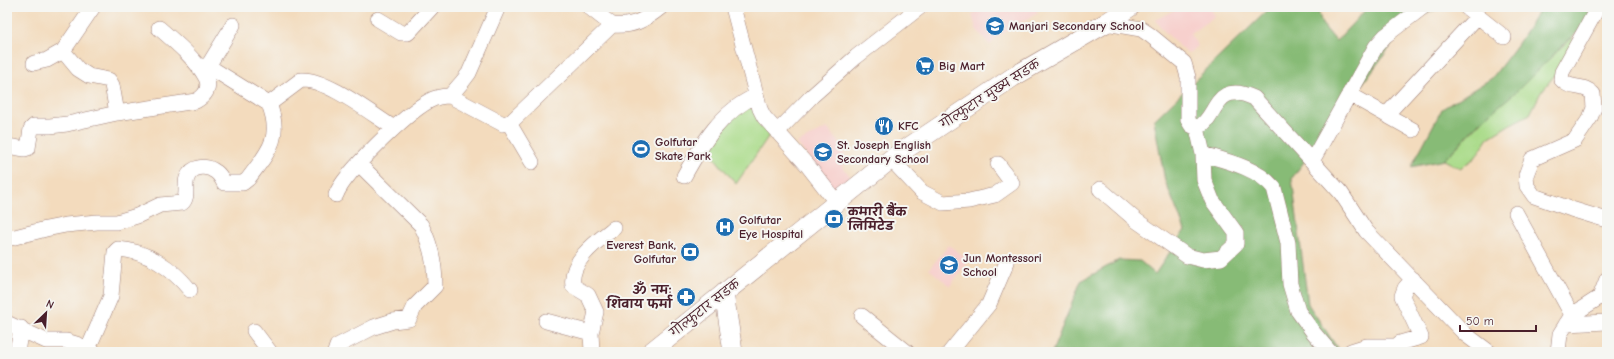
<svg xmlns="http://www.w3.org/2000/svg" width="1614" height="359" font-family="'Comic Neue','Playpen Sans Deva',sans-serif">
	<rect width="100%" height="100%" fill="#f6f6f2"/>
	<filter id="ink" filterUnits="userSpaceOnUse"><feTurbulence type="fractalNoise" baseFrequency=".025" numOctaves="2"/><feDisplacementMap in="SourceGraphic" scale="8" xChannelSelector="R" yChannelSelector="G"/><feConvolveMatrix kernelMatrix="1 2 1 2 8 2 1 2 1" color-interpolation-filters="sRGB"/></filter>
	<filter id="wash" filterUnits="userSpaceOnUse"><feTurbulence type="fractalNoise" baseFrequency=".012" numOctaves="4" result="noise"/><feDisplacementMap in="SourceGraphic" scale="16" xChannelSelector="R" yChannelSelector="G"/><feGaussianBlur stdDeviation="0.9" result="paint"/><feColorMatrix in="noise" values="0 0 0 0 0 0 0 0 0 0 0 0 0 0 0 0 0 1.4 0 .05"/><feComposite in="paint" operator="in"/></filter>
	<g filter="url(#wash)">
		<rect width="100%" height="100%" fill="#f3dbbd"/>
		<path fill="#f7d0cd" d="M986,7H1035L1038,13L1021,22L995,39L990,45L976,29L972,14Z
			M1180,7H1210L1215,16L1190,34L1198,46L1188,54L1164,31L1155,20Z
			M827,128L839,142L847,160L842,166L851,177L834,192L797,143Z
			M949,245L969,260L950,286L929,269Z"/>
		<path fill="#aadb8a" stroke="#7a7d5a" d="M1572,38L1576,42L1559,70L1541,92L1530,114L1509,125L1488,138L1475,158L1460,168L1444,160L1487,116Z
			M749,104L770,134L736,184L704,145Z"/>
		<path fill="#87bb76" stroke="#686d50" d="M1271,7H1317L1322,24L1336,41L1368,7H1438V9L1411,19L1292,178L1308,304L1340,352H1052L1081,281L1119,260L1140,261L1155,274L1185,230L1165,181L1154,120Z
			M1542,7H1594L1585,26L1563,45L1518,90L1480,122L1444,160L1411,167L1442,109L1492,78L1517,45Z"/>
	</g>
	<g filter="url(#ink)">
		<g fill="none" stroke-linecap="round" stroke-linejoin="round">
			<defs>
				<path id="minor" d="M93,7L63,51L78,69L89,76L109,80L112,85L117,113
					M498,7L469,73L463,81L450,96L503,124L512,121L612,25C633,27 645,20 661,7
					M589,7L612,25
					M733,7L760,109L764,117L808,166L837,203
					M1466,7L1504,37
					M1598,7L1562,72L1561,79C1571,91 1583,83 1593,94L1594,108L1590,118L1575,140L1532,159L1526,175L1527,186L1534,196L1571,209L1607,220
					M378,19L401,33H408L432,7
					M1106,23L1141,29L1150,35L1184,63L1188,77V120L1191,125L1197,128
					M34,63L47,60L63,51
					M198,66H208L269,104
					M208,66L233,25
					M1349,94L1413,130
					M1386,115L1477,17
					M509,123L532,162
					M1197,128C1218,119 1213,79 1254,98L1341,193L1366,231L1465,334L1489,352
					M777,132L812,96L856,57L920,7
					M7,146L25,149L28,148L31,129L34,126H50L67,124L117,113L196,101C205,96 211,88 206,78C197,60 174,41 159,28
					M1203,154C1227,161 1258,168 1274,188L1288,243L1290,284L1298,311L1313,332L1330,352
					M891,159L922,192L943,203L969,201L995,195L1012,183L998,164
					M1312,161L1376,46L1385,36L1423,7
					M684,176C702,144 721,111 756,96
					M1100,189L1137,221L1187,256L1203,260L1221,258L1236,244V233L1212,200L1204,180L1203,154L1197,128
					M336,195C344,173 407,113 429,101C436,97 442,96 450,96
					M1516,213L1572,315L1560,334L1558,352
					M7,239L46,229L66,225L97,222H117L137,216L160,205L182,203C189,197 184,186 187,178C192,166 206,164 216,172C219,174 222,179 224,183H243L248,179C267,153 283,139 269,104L301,80C326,78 373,115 394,128
					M1572,315L1600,297L1607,279
					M862,316L907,352
					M546,321L591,333L592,352
					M7,323L46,341H66L79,345L94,352
					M1566,324L1607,322
					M254,331L270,352
					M591,333L596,312L588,295L573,286C569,261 596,242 614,228
					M88,349L111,296L115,252L118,249C147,251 172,268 190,290
					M1351,351L1367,346H1400
					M17,352L21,328
					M335,352L337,346L374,327L393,321L409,319L415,306L435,286C435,265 431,244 421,225L359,164
					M950,352L989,304L1007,262
					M1400,352V343L1421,337L1402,296L1405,288L1413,279"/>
				<path id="major" d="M724,293L733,352
					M651,352L891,159L1013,77L1106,23L1130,7"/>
			</defs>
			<use href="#minor" stroke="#9e7d74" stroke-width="16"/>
			<use href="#major" stroke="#9e7d74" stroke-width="20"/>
			<use href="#minor" stroke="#fff" stroke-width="15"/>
			<use href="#major" stroke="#fff" stroke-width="19"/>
		</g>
	</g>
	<defs>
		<symbol id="school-disc" viewBox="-11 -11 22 22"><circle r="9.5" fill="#1f6fb2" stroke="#f6f6f2"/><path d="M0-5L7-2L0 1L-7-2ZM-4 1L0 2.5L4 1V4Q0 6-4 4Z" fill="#fff"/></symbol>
		<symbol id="supermarket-disc" viewBox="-11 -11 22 22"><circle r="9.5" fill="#1f6fb2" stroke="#f6f6f2"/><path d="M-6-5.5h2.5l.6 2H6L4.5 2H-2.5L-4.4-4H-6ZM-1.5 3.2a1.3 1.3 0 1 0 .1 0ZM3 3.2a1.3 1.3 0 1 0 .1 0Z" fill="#fff"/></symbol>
		<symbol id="restaurant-disc" viewBox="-11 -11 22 22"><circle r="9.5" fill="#1f6fb2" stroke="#f6f6f2"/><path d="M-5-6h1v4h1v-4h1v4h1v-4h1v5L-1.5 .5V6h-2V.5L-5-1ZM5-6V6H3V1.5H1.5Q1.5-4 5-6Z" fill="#fff"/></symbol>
		<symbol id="stadium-disc" viewBox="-11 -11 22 22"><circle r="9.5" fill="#1f6fb2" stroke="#f6f6f2"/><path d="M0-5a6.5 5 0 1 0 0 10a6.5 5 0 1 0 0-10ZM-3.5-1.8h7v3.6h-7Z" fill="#fff"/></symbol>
		<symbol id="bank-disc" viewBox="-11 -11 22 22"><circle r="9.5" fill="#1f6fb2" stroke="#f6f6f2"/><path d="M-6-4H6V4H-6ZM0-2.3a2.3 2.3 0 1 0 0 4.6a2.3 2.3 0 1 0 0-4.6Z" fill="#fff"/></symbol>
		<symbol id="hospital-disc" viewBox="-11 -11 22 22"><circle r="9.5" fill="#1f6fb2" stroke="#f6f6f2"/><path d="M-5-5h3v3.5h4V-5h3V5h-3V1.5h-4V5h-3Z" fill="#fff"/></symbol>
		<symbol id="pharmacy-disc" viewBox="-11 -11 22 22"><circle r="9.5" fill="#1f6fb2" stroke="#f6f6f2"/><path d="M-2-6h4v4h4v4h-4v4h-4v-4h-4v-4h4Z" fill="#fff"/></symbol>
	</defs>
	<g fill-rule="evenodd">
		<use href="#school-disc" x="984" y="15" width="22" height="22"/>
		<use href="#supermarket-disc" x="914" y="55" width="22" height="22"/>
		<use href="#restaurant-disc" x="873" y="115" width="22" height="22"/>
		<use href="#stadium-disc" x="630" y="138" width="22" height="22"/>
		<use href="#school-disc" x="812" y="141" width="22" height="22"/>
		<use href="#bank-disc" x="823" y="208" width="22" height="22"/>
		<use href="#hospital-disc" x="714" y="216" width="22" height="22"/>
		<use href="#bank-disc" x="679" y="241" width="22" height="22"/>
		<use href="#school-disc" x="938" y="254" width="22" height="22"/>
		<use href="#pharmacy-disc" x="675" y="286" width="22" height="22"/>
	</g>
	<g text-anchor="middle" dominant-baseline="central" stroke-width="4" stroke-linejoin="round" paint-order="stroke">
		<g font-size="12" font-weight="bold" fill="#4a1f2b" stroke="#f6f6f2" text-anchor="start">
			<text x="1009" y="26">Manjari Secondary School</text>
			<text x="939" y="66">Big Mart</text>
			<text x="898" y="126">KFC</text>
			<text x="655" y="142">Golfutar<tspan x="655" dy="14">Skate Park</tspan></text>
			<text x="837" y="145">St. Joseph English<tspan x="837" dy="14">Secondary School</tspan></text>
			<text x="848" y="212">कुमारी बैंक<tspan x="848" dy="14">लिमिटेड</tspan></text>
			<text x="739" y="220">Golfutar<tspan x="739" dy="14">Eye Hospital</tspan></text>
			<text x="676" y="245" text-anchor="end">Everest Bank,<tspan x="676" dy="14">Golfutar</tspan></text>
			<text x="963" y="258">Jun Montessori<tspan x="963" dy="14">School</tspan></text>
			<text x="672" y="290" text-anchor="end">ॐ नमः<tspan x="672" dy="14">शिवाय फर्मा</tspan></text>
		</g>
		<g font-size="12" fill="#4a1f2b" stroke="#f6f6f2">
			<text transform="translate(990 94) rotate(-33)">गोल्फुटार मुख्य सडक</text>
			<text transform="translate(705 308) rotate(-38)">गोल्फुटार सडक</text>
		</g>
	</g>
	<rect width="1614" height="359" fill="none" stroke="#f6f6f2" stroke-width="24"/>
	<g transform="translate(46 313) rotate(25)" stroke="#f6f6f2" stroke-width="3" paint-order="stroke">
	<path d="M0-3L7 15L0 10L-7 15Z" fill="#4a1f2b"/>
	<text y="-6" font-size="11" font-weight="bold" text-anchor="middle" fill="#4a1f2b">N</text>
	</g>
	<path d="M1460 325v6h76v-6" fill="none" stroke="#4a1f2b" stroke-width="2"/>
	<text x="1466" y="325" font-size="12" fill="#4a1f2b" stroke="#f6f6f2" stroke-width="3" paint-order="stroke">50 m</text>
</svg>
